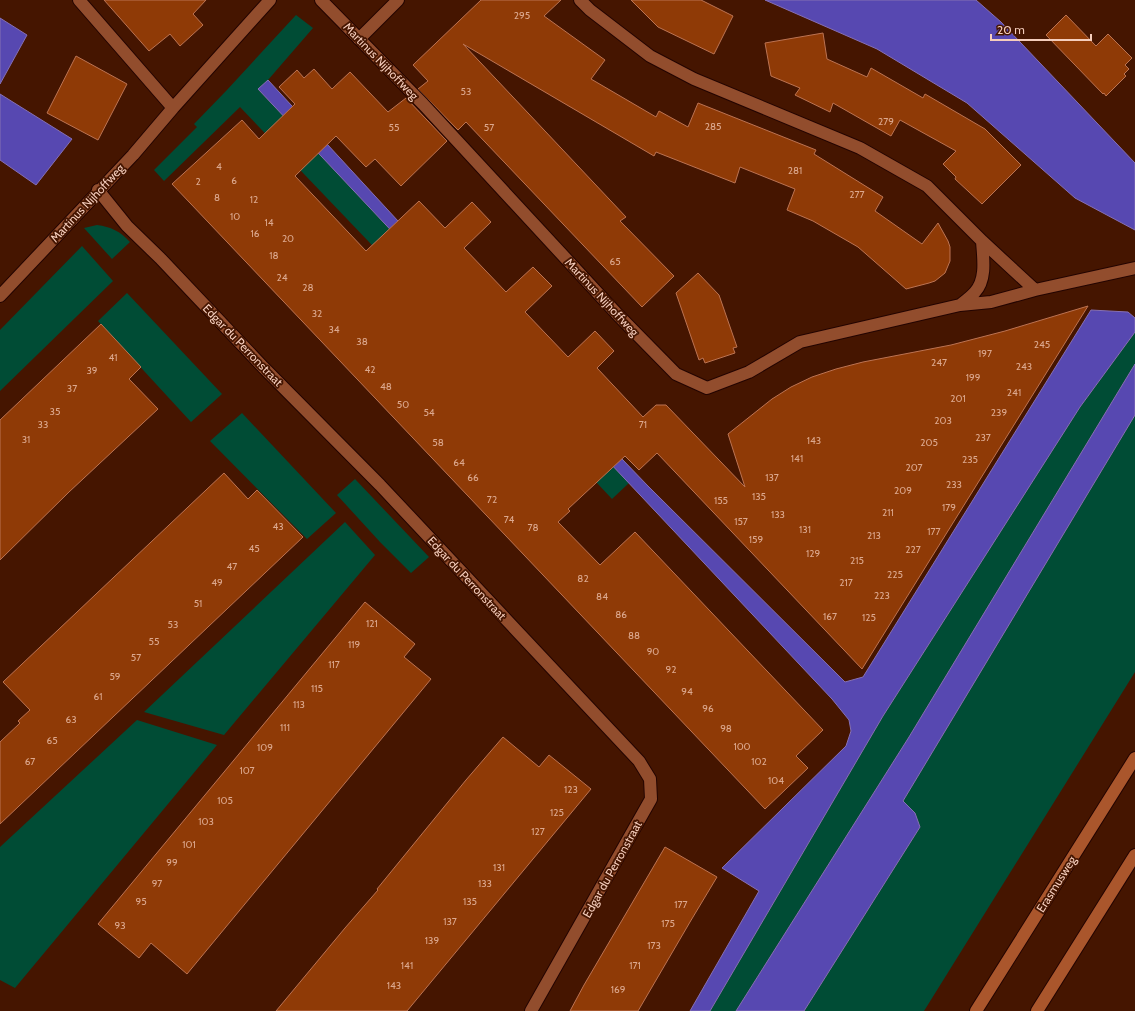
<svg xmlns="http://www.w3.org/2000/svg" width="1135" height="1011" font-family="Cabin,sans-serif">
	<rect width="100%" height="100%" fill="#451500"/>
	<path fill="#004c35" d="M296,15L313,28L268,80L258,89L629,483L612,499L478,356L240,107L164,181L154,170L197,127L194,124L226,91Z
		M97,225C111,227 120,231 130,242L112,259L84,228Z
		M82,246L113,281L0,391V330Z
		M127,293L222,394L191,422L98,321Z
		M1135,332V364L909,737L736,1011H710L883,716L1080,407Z
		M242,413L336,513L307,539L210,441Z
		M1135,415V672L924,1011H804L920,827L915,813L903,801Z
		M355,479L429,557L411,573L380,542L337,495Z
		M345,522L375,555L224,735L144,712Z
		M137,720L217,745L15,988L0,980V847Z"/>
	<path fill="#5748b1" stroke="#8670b4" d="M765,0H976L1001,22L1135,163V230L1075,198L967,103L877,49Z
		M0,18L27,35L0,84Z
		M268,80L517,350L648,486L845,682L863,677L1091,310L1128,312L1135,318V332L1080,407L883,716L710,1011H690L759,891L722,868L846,746L851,731L849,720L832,699L258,89Z
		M0,94L72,139L36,185L0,160Z
		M1135,364V415L903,801L915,813L920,827L804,1011H736L909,737Z"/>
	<path fill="#8f3a06" stroke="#bc7352" d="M104,0H206L193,14L203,25L180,46L170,34L149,51Z
		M481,0H561L544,16L605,60L591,79L656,117L659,111L688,127L698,103L816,150L814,154L883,197L875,211L922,244L938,223L948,241L950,247V261L945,273L935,281L929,283L906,289L858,247L813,221L787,210L795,189L740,167L735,183L656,152L654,156L463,44L626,217L620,221L674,276L642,307L466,122L458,130L418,89L428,81L413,65Z
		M631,0H701L733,16L714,54L658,27Z
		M1066,15L1096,46L1108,34L1132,58L1125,65L1129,69L1124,74L1126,76L1106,96L1104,93L1103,94L1046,35Z
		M823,33L827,59L867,77L871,68L923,98L925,94L985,129L1021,165L982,204L955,179L956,177L943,164L956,151L900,120L891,136L833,103L830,112L795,95L800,88L771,76L765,43Z
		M76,56L127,84L98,140L47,113Z
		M314,69L332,89L350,72L388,112L406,98L447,141L401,186L375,159L366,167L336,136L295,176L366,251L419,201L445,228L472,202L491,222L464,248L506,292L533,267L552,286L525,312L568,357L595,331L614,351L597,368L643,417L656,405H666L745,487L728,434L772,399L791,387L812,377L836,369L863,362L951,345L1005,331L1088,306L862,669L657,453L639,470L625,456L568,509L570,511L558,522L600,565L635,532L823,730L796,756L808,768L765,809L172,184L242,120L259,139L295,104L279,87L297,70L304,78Z
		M698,273L719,295L737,347L733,348L735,353L705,363L703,358L699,360L676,293Z
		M101,324L141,367L129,379L158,409L69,492L0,560V420Z
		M224,473L248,499L257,490L303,537L0,824V742L20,723L18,721L30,710L3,682Z
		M365,602L415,644L404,657L431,679L187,974L151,943L139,958L98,924Z
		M503,737L539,767L549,755L591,789L407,1011H276L345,928L378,890L377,889L466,780Z
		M665,847L717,877L690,922L638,1011H570L584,985Z"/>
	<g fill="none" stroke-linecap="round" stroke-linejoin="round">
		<defs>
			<path id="lane" d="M359,39L398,0"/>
			<path id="street" d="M79,0L173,108
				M321,0L423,104L618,315L676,374L707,388L749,372L800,342L960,305C965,301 971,297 975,292C987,279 983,257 982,241L927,186L860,148L694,79L650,56L590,10L580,0
				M98,190L127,226L160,258L263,367L380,485L639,761L650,779L651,799L531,1011
				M982,241L1035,290
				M0,296L133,155L173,108L270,0
				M960,305L991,302L1035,290L1135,268"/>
			<path id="secondary" d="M976,1011L1135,758
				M1037,1011L1135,855"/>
		</defs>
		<use href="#lane" stroke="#230400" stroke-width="14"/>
		<use href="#street" stroke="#230400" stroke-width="14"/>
		<use href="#secondary" stroke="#230400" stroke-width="14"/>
		<use href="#lane" stroke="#924d2d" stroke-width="12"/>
		<use href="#street" stroke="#924d2d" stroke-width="12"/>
		<use href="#secondary" stroke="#aa562c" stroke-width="12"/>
	</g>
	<g text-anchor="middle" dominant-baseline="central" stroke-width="3.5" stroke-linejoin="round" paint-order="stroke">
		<g font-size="10" fill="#dca88e">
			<text x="522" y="15">295</text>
			<text x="466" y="91">53</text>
			<text x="886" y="121">279</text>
			<text x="713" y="126">285</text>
			<text x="394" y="127">55</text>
			<text x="489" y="127">57</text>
			<text x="219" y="166">4</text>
			<text x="795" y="170">281</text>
			<text x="234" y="180">6</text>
			<text x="198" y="181">2</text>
			<text x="857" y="194">277</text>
			<text x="217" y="197">8</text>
			<text x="254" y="199">12</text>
			<text x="235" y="216">10</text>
			<text x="269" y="222">14</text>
			<text x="255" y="233">16</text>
			<text x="288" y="238">20</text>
			<text x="274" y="255">18</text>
			<text x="615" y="261">65</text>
			<text x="282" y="277">24</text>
			<text x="308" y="287">28</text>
			<text x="317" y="313">32</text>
			<text x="334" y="329">34</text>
			<text x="362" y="341">38</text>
			<text x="1042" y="344">245</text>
			<text x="985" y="353">197</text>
			<text x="113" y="357">41</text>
			<text x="939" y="362">247</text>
			<text x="1024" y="366">243</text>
			<text x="370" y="369">42</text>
			<text x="92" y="370">39</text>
			<text x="973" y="377">199</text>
			<text x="386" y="386">48</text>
			<text x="72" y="388">37</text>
			<text x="1014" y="392">241</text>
			<text x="958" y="398">201</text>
			<text x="403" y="404">50</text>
			<text x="55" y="411">35</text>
			<text x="429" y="412">54</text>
			<text x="999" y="412">239</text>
			<text x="943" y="420">203</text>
			<text x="43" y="424">33</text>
			<text x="643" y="424">71</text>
			<text x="983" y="437">237</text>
			<text x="26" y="439">31</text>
			<text x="814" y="440">143</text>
			<text x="438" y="442">58</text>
			<text x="929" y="442">205</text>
			<text x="797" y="458">141</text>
			<text x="970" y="459">235</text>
			<text x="459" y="462">64</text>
			<text x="914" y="467">207</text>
			<text x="473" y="477">66</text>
			<text x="772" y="477">137</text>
			<text x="954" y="484">233</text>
			<text x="903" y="490">209</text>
			<text x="759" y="496">135</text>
			<text x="492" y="499">72</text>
			<text x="721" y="500">155</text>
			<text x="949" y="507">179</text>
			<text x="888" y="512">211</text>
			<text x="778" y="514">133</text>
			<text x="509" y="519">74</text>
			<text x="741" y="521">157</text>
			<text x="278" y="526">43</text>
			<text x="533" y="527">78</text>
			<text x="805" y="529">131</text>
			<text x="934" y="531">177</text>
			<text x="874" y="535">213</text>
			<text x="756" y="539">159</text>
			<text x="254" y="548">45</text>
			<text x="913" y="549">227</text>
			<text x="813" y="553">129</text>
			<text x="857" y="560">215</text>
			<text x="232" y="566">47</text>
			<text x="895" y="574">225</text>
			<text x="583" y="578">82</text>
			<text x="217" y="582">49</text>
			<text x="846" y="582">217</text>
			<text x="882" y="595">223</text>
			<text x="602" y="596">84</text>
			<text x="198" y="603">51</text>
			<text x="621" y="614">86</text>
			<text x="830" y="616">167</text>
			<text x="869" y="617">125</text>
			<text x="372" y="623">121</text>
			<text x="173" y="624">53</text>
			<text x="634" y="635">88</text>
			<text x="154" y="641">55</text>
			<text x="354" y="644">119</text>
			<text x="653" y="651">90</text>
			<text x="136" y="657">57</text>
			<text x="334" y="664">117</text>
			<text x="671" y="669">92</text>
			<text x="115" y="676">59</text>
			<text x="317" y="688">115</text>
			<text x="687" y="691">94</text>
			<text x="98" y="696">61</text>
			<text x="299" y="704">113</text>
			<text x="708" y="708">96</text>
			<text x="71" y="719">63</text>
			<text x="285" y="727">111</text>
			<text x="726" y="728">98</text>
			<text x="52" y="740">65</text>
			<text x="742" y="746">100</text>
			<text x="265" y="747">109</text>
			<text x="30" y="761">67</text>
			<text x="759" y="761">102</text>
			<text x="247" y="770">107</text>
			<text x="776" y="780">104</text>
			<text x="571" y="789">123</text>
			<text x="225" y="800">105</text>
			<text x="557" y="812">125</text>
			<text x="206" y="821">103</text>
			<text x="538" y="831">127</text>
			<text x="189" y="844">101</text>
			<text x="172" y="862">99</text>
			<text x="499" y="867">131</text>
			<text x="157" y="883">97</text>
			<text x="485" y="883">133</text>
			<text x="141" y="901">95</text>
			<text x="470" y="901">135</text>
			<text x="681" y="904">177</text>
			<text x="450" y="921">137</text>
			<text x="668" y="923">175</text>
			<text x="120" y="925">93</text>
			<text x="432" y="940">139</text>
			<text x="654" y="945">173</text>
			<text x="407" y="965">141</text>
			<text x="635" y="965">171</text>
			<text x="394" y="985">143</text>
			<text x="618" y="989">169</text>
		</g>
		<g font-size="12" fill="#f5cdbc" stroke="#451500">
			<text transform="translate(381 61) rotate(46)">Martinus Nijhoffweg</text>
			<text transform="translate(87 203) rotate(-47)">Martinus Nijhoffweg</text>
			<text transform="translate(602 297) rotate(47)">Martinus Nijhoffweg</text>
			<text transform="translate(243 345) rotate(46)">Edgar du Perronstraat</text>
			<text transform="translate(467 578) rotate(47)">Edgar du Perronstraat</text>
			<text transform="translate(612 869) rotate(-61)">Edgar du Perronstraat</text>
			<text transform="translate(1056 884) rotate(-58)">Erasmusweg</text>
		</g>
	</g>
	<path d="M991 34v6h100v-6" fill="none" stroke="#f5cdbc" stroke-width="2"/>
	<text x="997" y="34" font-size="12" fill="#f5cdbc" stroke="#451500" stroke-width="3" paint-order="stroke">20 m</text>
</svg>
